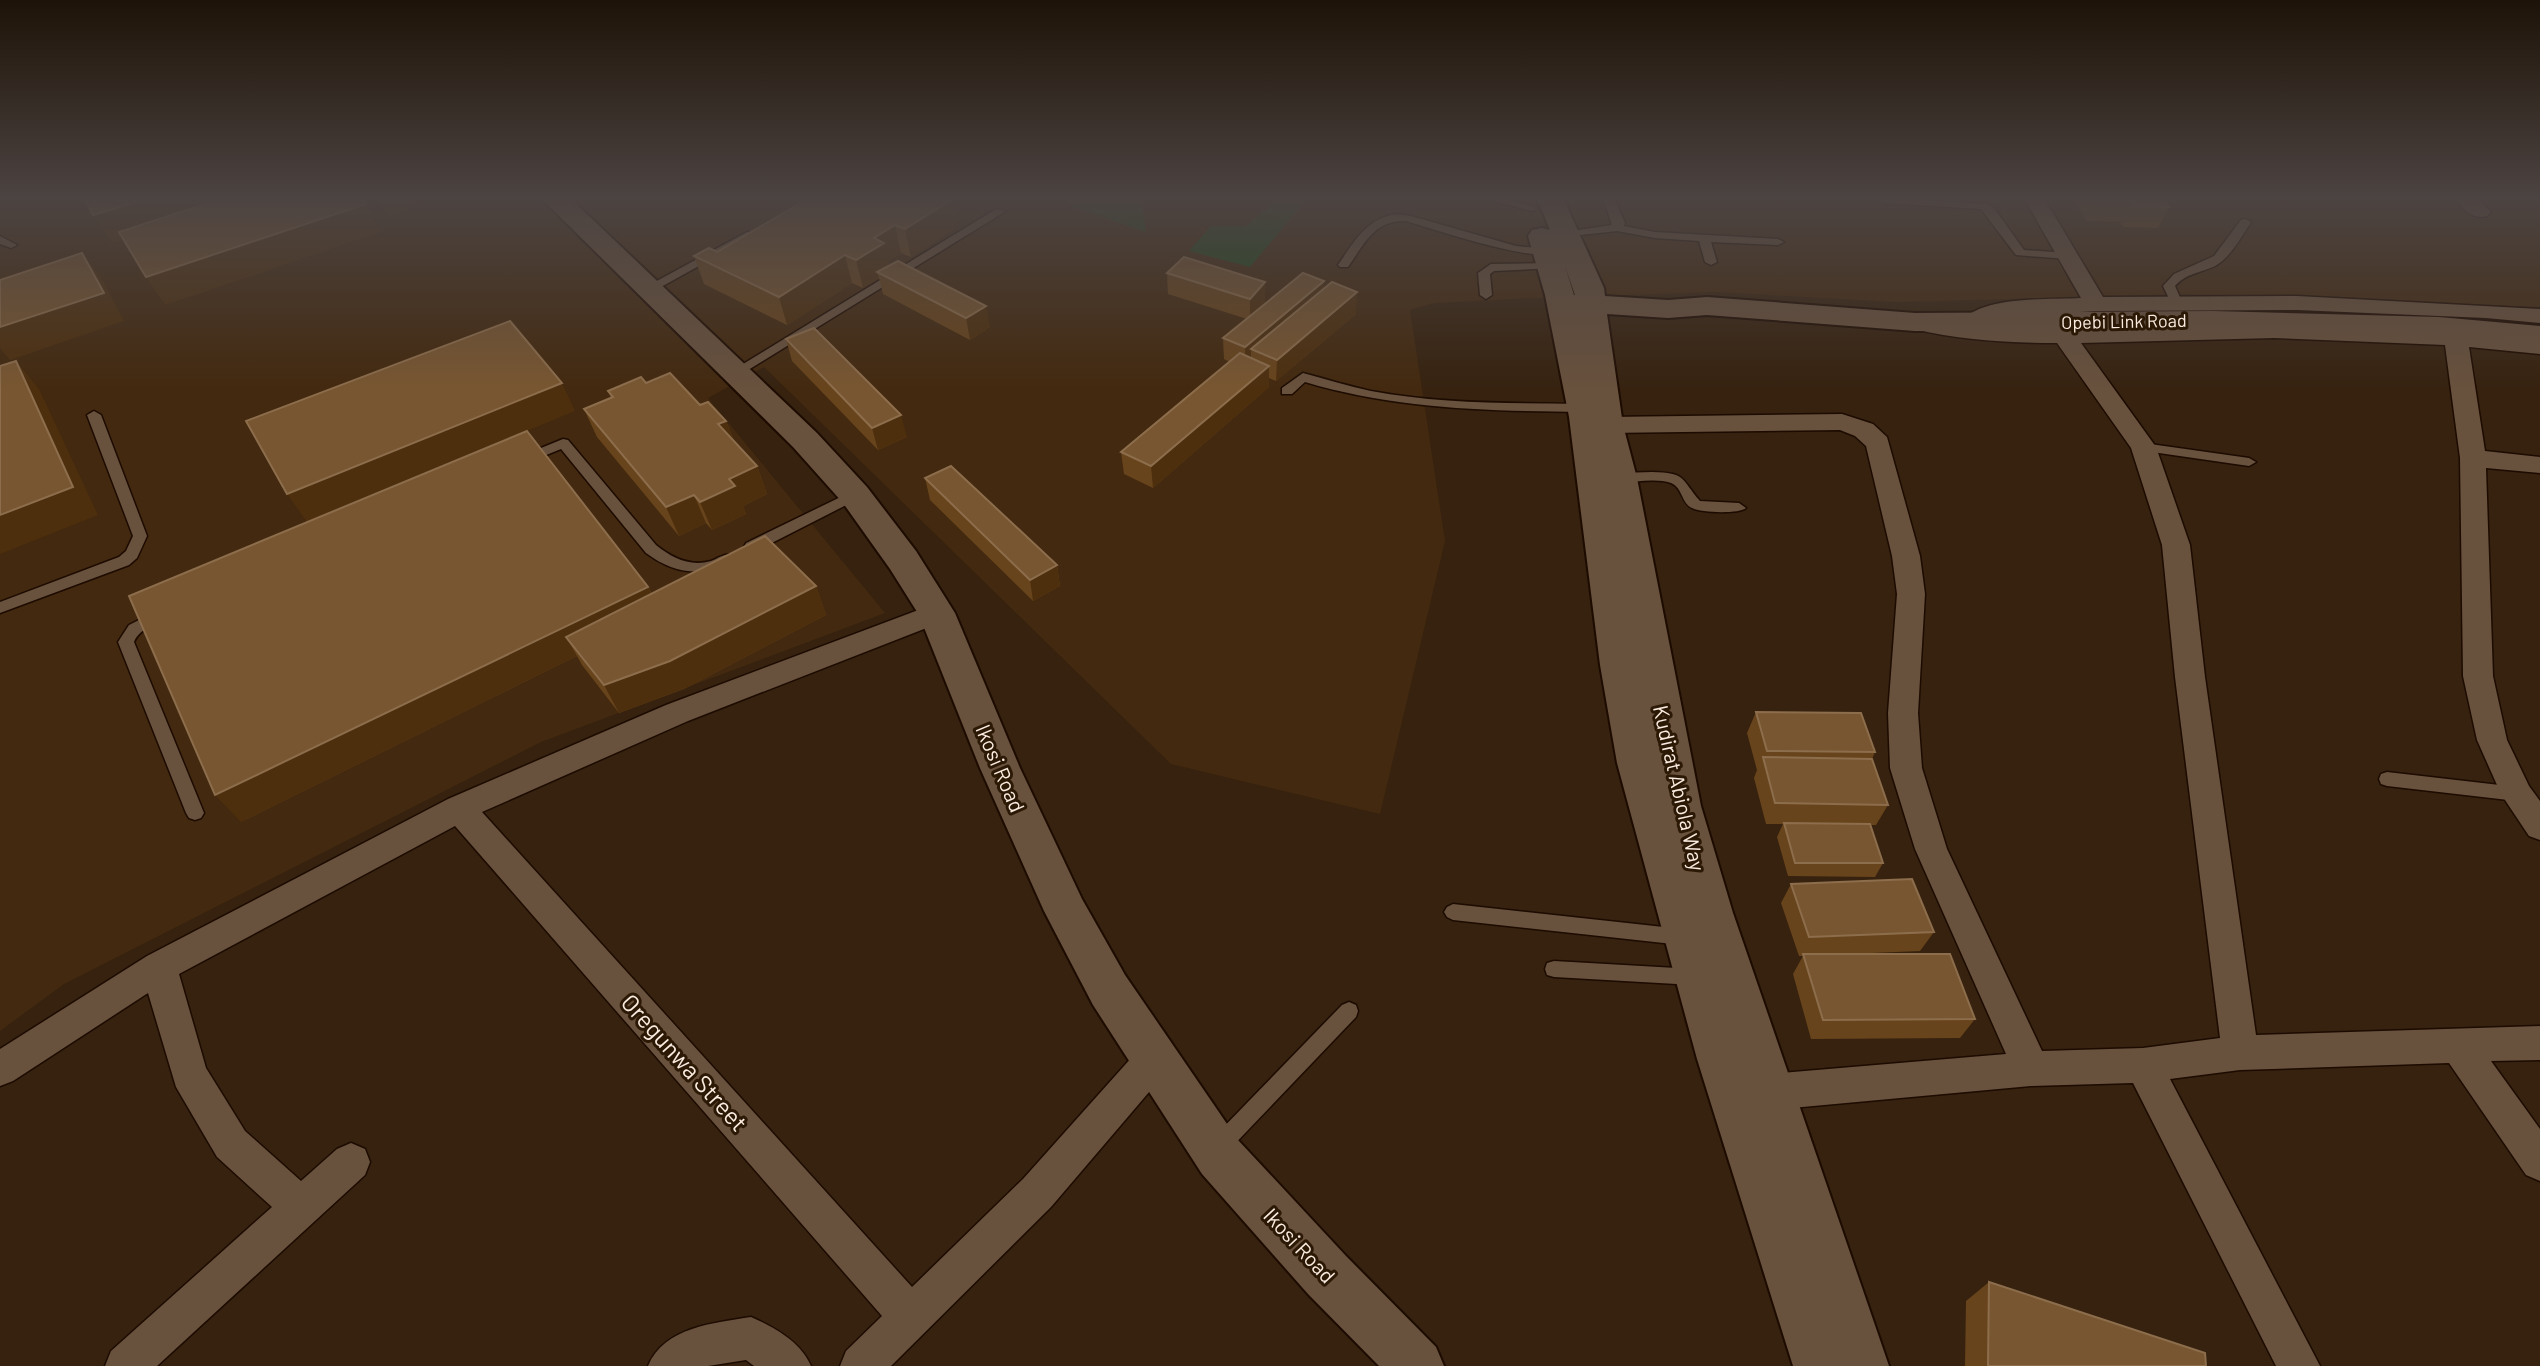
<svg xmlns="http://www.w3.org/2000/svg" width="2540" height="1366" font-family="Barlow,sans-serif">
	<rect width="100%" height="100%" fill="#36220f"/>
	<path fill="#43290f" d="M0,198H2540V307L2185,294L1898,302L1716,292L1529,298L1434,303L1410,310L1445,541L1380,814L1171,764L764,367L708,398L885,613L541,742L64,984L0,1031Z"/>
	<path fill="#1a491d" d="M1064,198H1141L1146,232L1074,207Z
		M1279,198H1308L1250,267L1189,251L1211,226H1246Z"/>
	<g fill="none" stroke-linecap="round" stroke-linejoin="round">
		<defs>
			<path id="lane" d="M1483,198H1503L1538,208L1532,211Z
				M1603,198H1614L1625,223L1624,226L1655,232L1778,239L1784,242L1778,245L1711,242L1717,262L1711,265L1705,262L1699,241L1655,238L1617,231L1562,237V233L1566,232L1612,225Z
				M1881,198L1988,204L1994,208L2024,250L2068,253L2074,256L2068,259L2016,255L1981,209L1885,203L1881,202Z
				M996,209L1006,211L740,375H732L730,372Z
				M1395,214L1411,216L1516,246L1547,249L1553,252C1536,264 1431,228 1406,221C1375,219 1364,244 1348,267H1340L1338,265C1354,242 1365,220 1395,214Z
				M2245,219L2251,222C2241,237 2231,257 2215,266C2201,273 2186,273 2175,286L2183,304L2177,308L2173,307L2163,286L2174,274L2214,256L2241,220Z
				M747,232L751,233V237L652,292L648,293L642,289Z
				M0,236L17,245L11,248L0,244Z
				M1552,263L1556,264V268L1494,271L1490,274L1492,295L1486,299L1480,295L1478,273L1491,264Z
				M1303,373C1326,379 1348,386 1371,391C1440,404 1511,403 1581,404L1588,408L1581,412C1487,411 1395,409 1305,382L1292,394H1282V388Z
				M94,411L101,415L147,536L137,558L129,565L0,613V602L119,557L126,551L133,536L87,415Z
				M563,439L568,440L656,545C672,558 690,567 711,561C719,558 724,553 733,555L735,559L733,563C701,577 674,574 646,553L561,449L524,464L517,460L519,457Z
				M2143,443L2249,458L2256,462L2249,466L2138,450L2136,447Z
				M1652,472C1687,473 1680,478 1700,501L1739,503L1746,508C1740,514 1701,513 1692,508C1681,503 1683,488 1671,483C1656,478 1636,482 1620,483L1613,478L1620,473Z
				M855,490L862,495L860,498L756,551H746L744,547L746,543Z
				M159,610L167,615C157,626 140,627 134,642L204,813L201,818L195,820L189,818L186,813L118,642L129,625Z
				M2387,772L2517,787L2523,789L2525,794L2523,799L2517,801L2387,786L2381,784L2379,779L2381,774Z
				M1453,904L1682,929L1688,931L1691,937L1688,943L1682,945L1453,920L1447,917L1444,912L1447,907Z
				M1554,961L1694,969L1701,971L1703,977L1701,983L1694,985L1554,977L1547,975L1545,969L1547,963Z
				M1349,1002L1356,1005L1358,1011L1356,1017L1226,1153L1219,1156L1212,1153L1209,1146L1212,1139L1342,1005Z"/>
			<path id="street" d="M2024,198H2044L2103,297L2297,296L2540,309V323L2486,318L2297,310L2096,311L2000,317L1985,325C2082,334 2178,324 2276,324C2364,324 2452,331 2540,340V354L2469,347L2485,451L2540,457V473L2486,468L2493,676L2507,740L2529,786L2540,801V840L2529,836L2501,794L2477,740L2463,676L2460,458L2445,345L2274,338L2081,343L2156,447L2190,545L2205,677L2256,1035L2540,1026V1060L2491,1061L2540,1129V1181L2526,1175L2449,1063L2240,1070L2170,1079L2320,1366H2276L2133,1083L2031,1086L1770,1110L1757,1104L1751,1092L1757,1080L1770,1074L2006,1054L1915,849L1890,768L1888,713L1897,594L1892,556L1866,446L1855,436L1840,430L1607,433L1598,431L1595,425L1598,419L1607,417L1842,414L1873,424L1887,437L1920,556L1925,594L1918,713L1922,768L1947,849L2042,1051L2143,1048L2220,1038L2175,677L2162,545L2131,448L2057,343C2010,343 1960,340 1914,329L1910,324L1914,319L1922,317L1960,323C1980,295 2050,300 2081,298Z
				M2455,198H2477L2491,212L2487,216C2473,220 2463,210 2455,198Z
				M937,603L947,606L951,613L947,620L688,721L482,812L912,1287L1023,1179L1141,1047L1154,1042L1167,1047L1172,1059L1167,1071L1051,1207L891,1366H840L846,1351L882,1316L455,826L179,974L206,1068L245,1131L301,1181L337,1149L351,1143L365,1149L370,1162L365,1175L157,1366H105L111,1351L272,1207L217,1157L176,1087L148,993L13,1081L0,1086V1049L147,956L448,799L666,705Z
				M751,1317C774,1327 801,1342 811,1366H754L746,1360L708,1366H648C664,1327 714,1323 751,1317Z"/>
			<path id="secondary" d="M541,198H570L817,433L867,487L916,551L955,613L1020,768L1082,899L1125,975L1238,1140L1346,1256L1436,1347L1444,1366H1379L1308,1294L1202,1174L1093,1005L1044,911L980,768L919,615L890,569L843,503L793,447Z
				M1537,198H1563L1604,288L1605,296L1668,300L1707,297L1915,313L2213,311L2439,317L2540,326V344L2439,335L2213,329L1915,331L1707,315L1668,318L1607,314L1623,425L1637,478L1701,806L1733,913L1889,1366H1793L1697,1059L1617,763L1600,665L1569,417L1545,295L1528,236L1532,230L1542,228L1550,230ZM1565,266L1575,295H1574Z"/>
		</defs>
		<use href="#lane" stroke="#1d0b00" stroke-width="3"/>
		<use href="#street" stroke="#1d0b00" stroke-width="3"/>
		<use href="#secondary" stroke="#1d0b00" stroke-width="4"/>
		<use href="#lane" fill="#68513d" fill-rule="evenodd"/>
		<use href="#street" fill="#68513d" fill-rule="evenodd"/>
		<use href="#secondary" fill="#68513d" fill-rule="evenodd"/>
	</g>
	<path fill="#68441c" d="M378,198H421L424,203L390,214Z
		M809,198L958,226L911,257L901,253L888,261L889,266L990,327L970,340L883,294L879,278L863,288L852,283L787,325L704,284L694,256L717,252Z
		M2073,198H2163L2169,207L2158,228L2123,227L2120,222L2087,221Z
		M1167,273L1265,282V303L1324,281V288L1356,314L1276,381L1269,378V387L1153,488L1124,474L1121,452L1230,362L1224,359L1223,338L1247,319L1168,294Z
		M786,339L907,437L878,450L792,361Z
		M646,383L700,405L726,421L734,441L757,466L767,494L743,506L746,514L712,530L706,523L679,536L597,437L584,409L611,398L608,391Z
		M925,478L1057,565L1060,586L1033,601L930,500Z
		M816,586L826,615L684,689L619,713L582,665L577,656L241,822L648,587L652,594Z
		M1756,712L1875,752L1872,759L1888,805L1876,825H1870L1883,863L1875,877L1788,876L1777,837L1783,824H1766L1754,778L1757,770L1747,733Z
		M1791,884L1934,932L1920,951L1848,954L1975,1019L1960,1038L1811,1039L1793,974L1803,956H1799L1781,903Z
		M1989,1282L2206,1366H1965L1966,1301Z"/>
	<path fill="#4d2f0e" d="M150,198H210L217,210L112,243L93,215Z
		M382,198H421L424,203L390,214Z
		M953,199L958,226L911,257L905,229Z
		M366,204L381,232L165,305L146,277Z
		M895,225L901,253L888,261L891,271L877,272L879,278L863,288L856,260L874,238Z
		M82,253L103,281L124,321L10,360L0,348V327Z
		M845,255L852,283L787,325L779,297Z
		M1324,281V302L1251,349V364L1245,369V347Z
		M1265,282V303L1250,320V299Z
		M1357,292L1356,314L1276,381L1277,360Z
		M986,306L990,327L970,340L966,318Z
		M16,361L39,389L98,515L0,554V515Z
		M1269,366V387L1153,488L1151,466Z
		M562,383L575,411L307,522L287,494Z
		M901,415L907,437L878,450L872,428Z
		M726,421L737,449L718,424Z
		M757,466L767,494L743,506L746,514L712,530L700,502L729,479Z
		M694,495L706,523L679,536L666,507Z
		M1057,565L1060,586L1033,601L1030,580Z
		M816,586L826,615L684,689L619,713L604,685Z
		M648,587L662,615L566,637L577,656L241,822L215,795Z"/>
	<path fill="#785631" stroke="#8c6d4c" stroke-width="2" d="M84,198H150L93,215Z
		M224,198H361L366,204L146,277L119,232Z
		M809,198H951L953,199L905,229L895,225L874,238L884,243L856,260L845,255L779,297L694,256L709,248L717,252Z
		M2096,198H2163L2169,207L2134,206L2131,201L2097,200Z
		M82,253L104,293L0,327V280Z
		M1184,257L1265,282L1250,299L1167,273Z
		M898,261L986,306L966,318L877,272Z
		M1303,273L1324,281L1245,347L1223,338Z
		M1332,282L1357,292L1277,360L1251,349Z
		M510,321L562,383L287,494L246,421Z
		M814,328L901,415L872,428L786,339Z
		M1240,353L1269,366L1151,466L1121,452Z
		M16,361L73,487L0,515V366Z
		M670,373L700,405L708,402L726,421L718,424L757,466L729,479L735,486L700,502L694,495L666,507L584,409L613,397L608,391L641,377L646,383Z
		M527,431L648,587L215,795L129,596Z
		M951,466L1057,565L1030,580L925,478Z
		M765,536L816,586L670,661L604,685L566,637Z
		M1756,712L1861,713L1875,752L1767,751Z
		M1763,757L1872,759L1888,805L1775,803Z
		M1784,823L1870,824L1883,863H1795Z
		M1912,879L1934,932L1809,937L1791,884Z
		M1803,954H1950L1975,1019L1823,1020Z
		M1989,1282L2205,1353L2206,1366H1988Z"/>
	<linearGradient id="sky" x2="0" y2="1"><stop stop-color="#1e1308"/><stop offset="0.51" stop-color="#4c4442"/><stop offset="1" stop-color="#4c4442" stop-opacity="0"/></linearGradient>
	<rect width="2540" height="389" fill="url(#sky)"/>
	<g text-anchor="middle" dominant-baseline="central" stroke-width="6" stroke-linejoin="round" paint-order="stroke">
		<g font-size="18" fill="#faece0" stroke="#2c1905">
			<text transform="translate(2124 321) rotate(-1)">Opebi Link Road</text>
		</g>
		<g font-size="21" fill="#faece0" stroke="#2c1905">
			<text transform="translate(1001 768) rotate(67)">Ikosi Road</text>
			<text transform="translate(1680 788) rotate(77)">Kudirat Abiola Way</text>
			<text transform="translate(1300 1245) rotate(47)">Ikosi Road</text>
		</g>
		<g font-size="24" fill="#faece0" stroke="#2c1905">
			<text transform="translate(685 1062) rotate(48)">Oregunwa Street</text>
		</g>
	</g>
</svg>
